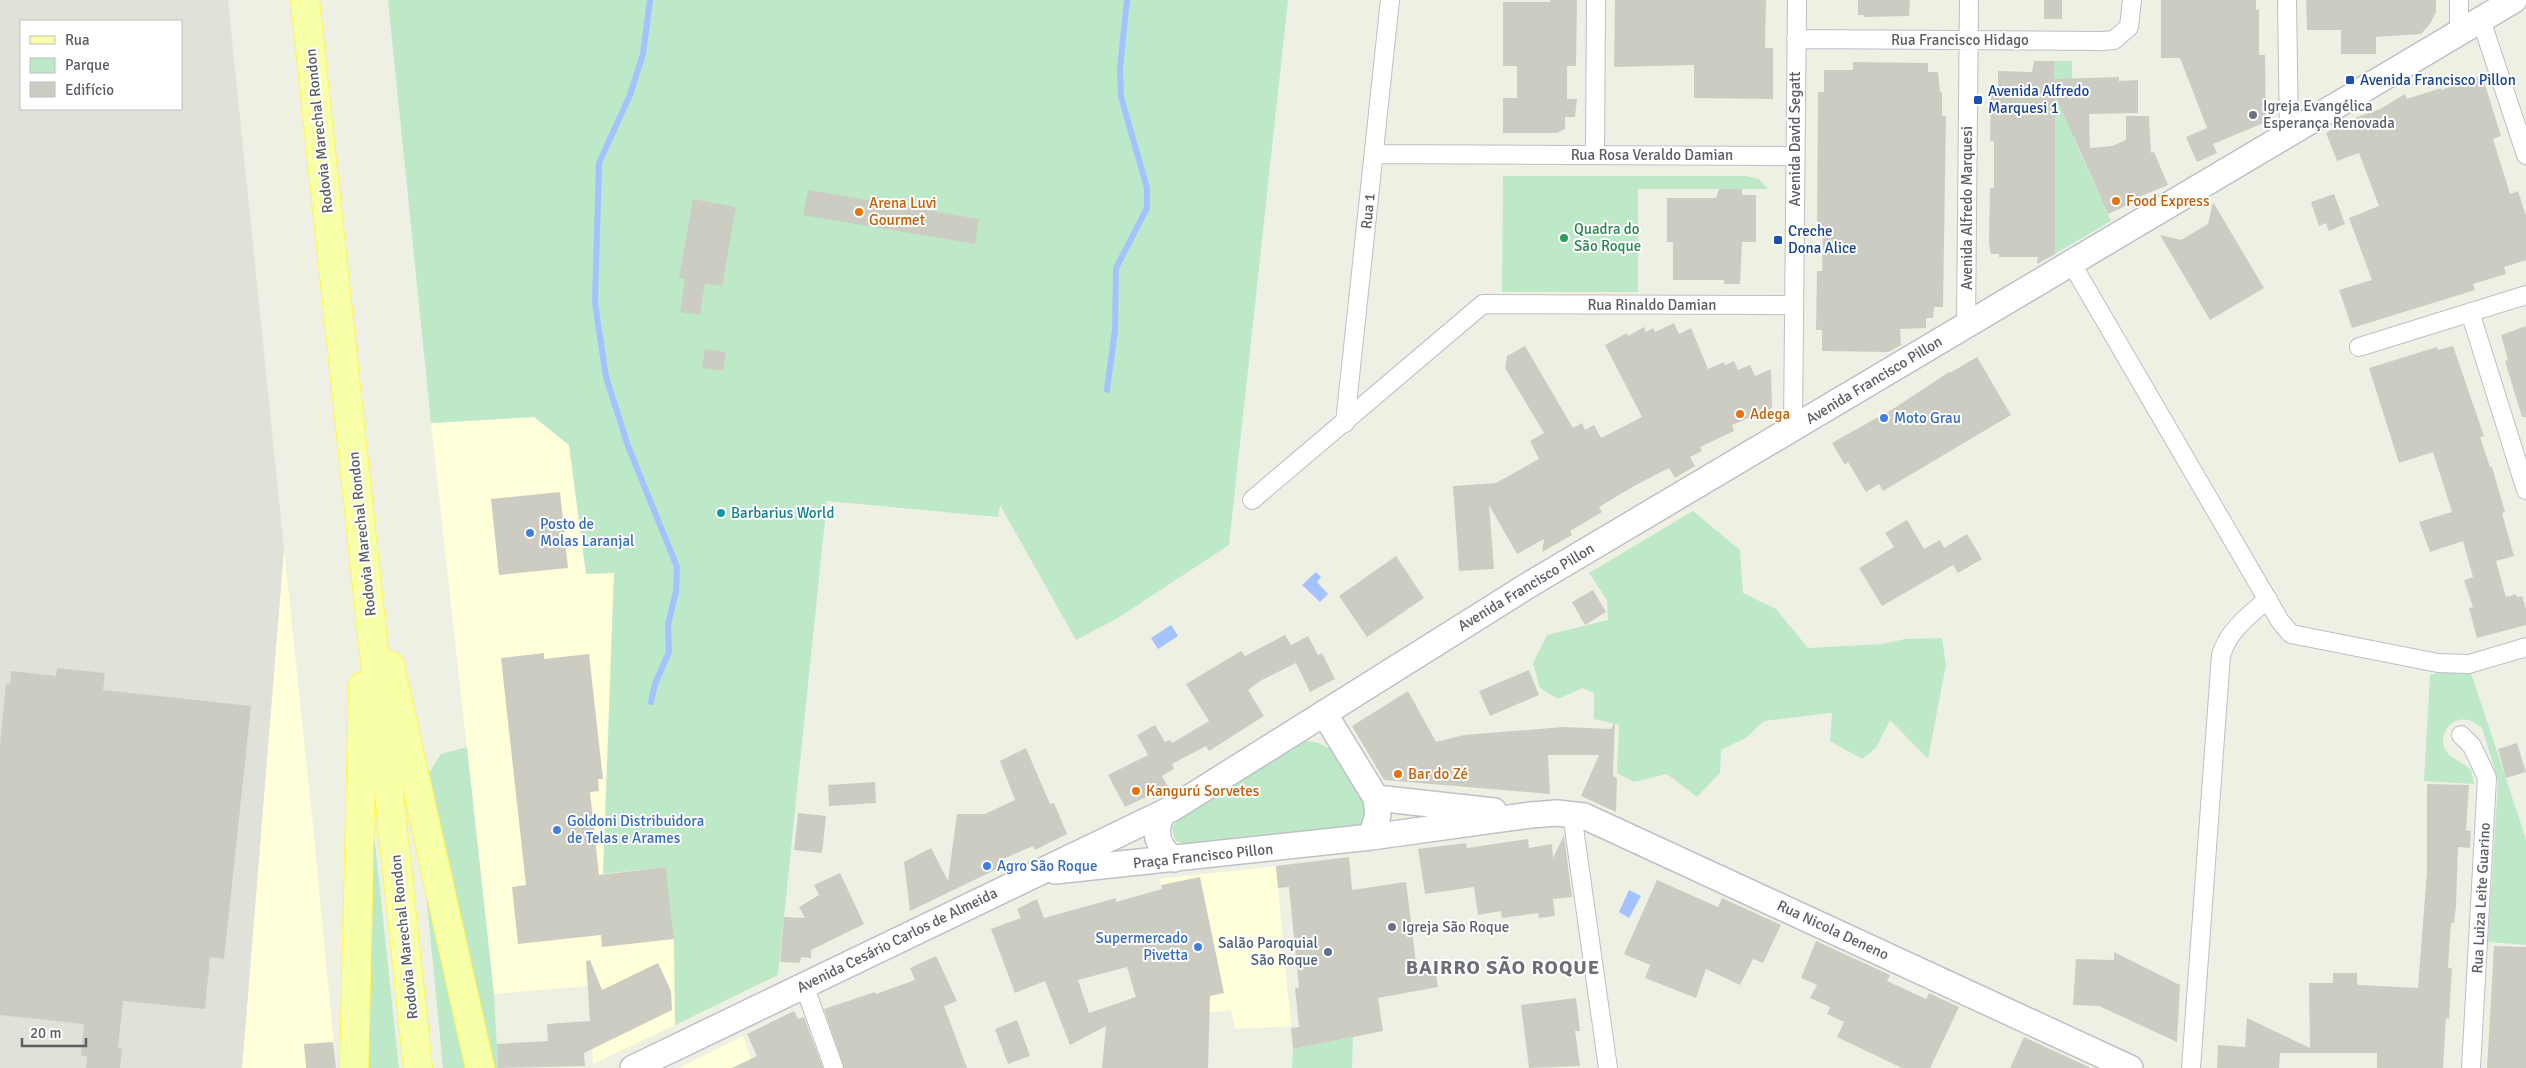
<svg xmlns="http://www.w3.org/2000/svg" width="2526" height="1068" font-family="Signika,sans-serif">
	<rect width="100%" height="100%" fill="#eff0e4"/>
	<path fill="#ffffd9" d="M534,417L569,445L586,574L614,572L603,874L666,867L674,943L675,1025L593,1064L588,986L494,994L431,423Z
		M284,549L314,836L336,1068H242Z
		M1276,866L1291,1026L1235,1029L1231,1010L1195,1015L1159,879Z
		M743,1036L754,1068H679Z"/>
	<path fill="#e0e1d8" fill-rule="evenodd" d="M0,0H228L284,549L242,1068H0ZM21,21H181V109H21Z"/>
	<path fill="#bee9c8" d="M388,0H1288L1229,545L1118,618L1076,640L1000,505L998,517L827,501L778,975L675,1025L674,943L666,867L603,874L614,573L586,574L569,445L534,417L431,423Z
		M2054,61H2072L2073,137L2111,221L2055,254Z
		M1503,176H1746L1759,179L1768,189H1638V292H1502Z
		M1693,511L1740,550L1743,593L1776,609L1808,648L1882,644L1905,639L1942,638L1946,665L1928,759L1890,720L1876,748L1862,759L1830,741L1832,713L1764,721L1747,737L1721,750L1720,773L1697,797L1667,774L1634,782L1617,773L1619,725L1594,719V693L1582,688L1558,699L1540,688L1533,663L1547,635L1608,620L1607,600L1589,573Z
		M2468,664L2526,839V945L2488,942L2498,781L2482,728C2478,725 2473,721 2468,720C2451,716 2437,736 2446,751C2451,759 2464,763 2471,770L2474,784L2424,781L2430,675Z
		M1304,741L1316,742L1331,749L1367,805L1364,824L1360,826L1186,846L1175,840L1172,828L1177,820Z
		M467,747L494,994L498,1068H490L428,785L429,773L441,754Z
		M370,796L399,1068H361Z
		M422,851L472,1068H443Z
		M1353,1037L1352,1068H1292L1293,1049Z"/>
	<path fill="#a4c2ff" d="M1316,572L1321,577L1317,582L1328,594L1320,602L1302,585Z
		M1171,625L1178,636L1158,649L1151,638Z
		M1629,890L1641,896L1629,918L1619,912Z"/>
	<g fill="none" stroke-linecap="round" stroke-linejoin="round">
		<path stroke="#a4c2ff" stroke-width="6" d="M650,0L643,54L630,95L599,163L595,303L606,377L628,446L677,567L676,592L668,624L669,652L655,684L651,702
			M1107,390L1115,330L1116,268L1147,208V188L1121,97L1120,69L1127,0"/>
	</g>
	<path fill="#cdccc3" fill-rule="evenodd" d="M1550,0H1577L1576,66H1567V99H1577L1575,117H1565V129L1557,133H1503V98H1517V66H1503V2H1550Z
		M1615,0H1766L1765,48H1773V99L1694,98V65L1614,67Z
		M1858,0H1910L1909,16L1864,17V15H1858Z
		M2044,0H2062V19H2044Z
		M2161,0H2256V10L2259,9V55H2265L2266,122L2213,144L2217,153L2197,162L2186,137L2207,128L2180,58H2161Z
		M2306,0H2436V12L2430,24L2421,34L2376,37V54H2341V30H2307Z
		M2034,61H2054V79L2119,77V81L2138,80V113L2089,114L2090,148L2112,146L2126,140V116H2149L2151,153L2154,152L2168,185L2129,201L2130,204L2108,214L2055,95V254L2037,264L2038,257H1999V254H1991L1989,244L1990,188H1994V141H1990L1991,92H1998V71L2032,72Z
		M1853,62L1928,63V72H1938L1940,92H1942V116H1946L1943,307H1934L1933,318H1926V328L1900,329L1901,345L1889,352L1822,351V330H1816L1817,271H1822L1823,234H1817L1818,92H1824V70H1853Z
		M2482,75L2501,136L2493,139L2510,194L2518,191L2526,216V260L2504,267L2506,274L2473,284L2475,290L2352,328L2339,290L2372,280L2349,218L2379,206L2359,153L2337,161L2326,133L2349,120L2380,109L2405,94L2407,99L2441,88V90Z
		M1719,189H1742V195H1756V242H1742L1740,284H1724V280H1673V242H1667V198H1716Z
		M808,190L979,219L975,244L803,215Z
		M2334,194L2345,224L2329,231L2326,223L2319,226L2311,202Z
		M693,199L736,207L722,286L705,283L700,315L680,312L685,279L679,278Z
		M2213,202L2264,288L2210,320L2160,235L2181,240L2208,224Z
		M1674,323L1679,334L1691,328L1708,369L1724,362L1725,365L1734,361L1738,370L1750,365L1755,376L1771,369L1772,408L1732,425L1734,431L1700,447L1702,451L1690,457L1695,466L1675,478L1669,468L1634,486L1599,507L1602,512L1570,531L1572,535L1542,552L1544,539L1517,554L1489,505L1494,569L1459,571L1453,486L1496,483L1539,459L1530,441L1544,433L1505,368L1507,356L1525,346L1573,428L1582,423L1585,430L1594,425L1601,438L1642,417L1605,345L1627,333L1628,336L1644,327L1646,332L1653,328L1655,332Z
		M2526,326V417H2522L2505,361L2508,360L2501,335Z
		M2453,346L2484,436L2480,437L2490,467H2492L2505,512L2502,513L2514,556L2496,561L2506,597L2516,594L2517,597L2522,596L2526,609V625L2477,638L2469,608L2473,607L2464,580L2473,577L2463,541L2430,552L2419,522L2452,512L2433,452L2399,463L2369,368L2437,347L2438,350Z
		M705,349L726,352L723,371L702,368Z
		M1977,357L2011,415L1883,491L1879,484L1866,492L1848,462L1845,465L1832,443L1896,407L1949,372L1950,373Z
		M560,492L568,568L499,575L491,499Z
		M1907,520L1924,549L1940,540L1944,548L1967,534L1982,559L1958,573L1953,565L1882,606L1859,568L1894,547L1885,533Z
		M1396,556L1424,598L1367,637L1339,596Z
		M1593,590L1606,612L1585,625L1572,602Z
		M1285,635L1291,645L1308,636L1318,655L1322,653L1335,679L1310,692L1296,663L1260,681L1248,690L1264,716L1209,751L1206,746L1172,764L1174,769L1162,776L1168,787L1125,807L1108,775L1148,755L1137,735L1155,725L1165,742L1170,740L1172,743L1209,721L1186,684L1241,651L1245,656Z
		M544,653V659L589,654L603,779H598L599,791L590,792L599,875L666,867L674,939L602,947L601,935L518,944L512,887L526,885L501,658Z
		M57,668L105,673L103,690L251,706L224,959L210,957L205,1009L123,1001L118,1048L122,1049L120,1068H86L87,1056H81L84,1024L0,1015V746L6,683L10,684L11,671L56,676Z
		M1529,670L1539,695L1490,716L1479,691Z
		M1408,691L1436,742L1464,735L1563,727L1611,729L1615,722L1613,776L1617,778L1616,812L1581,796L1599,755H1548L1550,794L1384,780L1352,726Z
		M2517,743L2526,772L2506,778L2498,749Z
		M1026,748L1050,804L1054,803L1067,834L1035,850L1033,846L998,861L1001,867L910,911L904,862L931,848L948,881L957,814H985L1015,800L1000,761Z
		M875,782L876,803L829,806L828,785Z
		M2427,784L2469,785L2466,830L2471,831L2470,848L2458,847L2456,906L2454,923H2451L2450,936L2448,968H2452L2449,1019L2446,1018L2443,1068H2377V1053H2280L2279,1068H2217L2218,1045L2245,1047L2247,1018L2310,1048L2309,983H2333V973H2357V984L2359,985L2418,988L2427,871Z
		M798,813L826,816L822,853L794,850Z
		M1564,835L1572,897L1553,899L1555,916L1539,918L1538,913L1502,918L1501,911L1478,915L1474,887L1425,894L1418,849L1466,843L1467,848L1528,839L1529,848L1552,844L1553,858Z
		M1349,857L1352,890L1406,882L1417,971L1435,969L1438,987L1378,998L1383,1031L1293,1049L1291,1028L1299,1027L1295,988H1299L1289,887L1278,888L1276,866Z
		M840,873L864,924L811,950V958L801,957L800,963L780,962L784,917L805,918L799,907L819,895L814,885Z
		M1200,877L1224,993L1210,996L1208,1068H1102L1106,1026L1070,1045L1045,981L1015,993L991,929L1021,918L1017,909L1037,899L1044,918L1116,898V902L1162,889L1161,885ZM1127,967L1136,997L1089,1013L1078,980Z
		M1657,880L1718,907L1722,898L1781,925L1763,963L1753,959L1740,985L1706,969L1696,998L1645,978L1650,965L1624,954Z
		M1816,941L1890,975L1887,981L1926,999L1929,993L1959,1007L1930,1068H1902L1837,1037L1844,1022L1827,1014L1830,1007L1810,998L1817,985L1801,978Z
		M2494,946L2526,947V1068H2487Z
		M2114,952L2180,985L2177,1042L2099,1006L2073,1005L2076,959L2114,960Z
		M936,956L957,1001L944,1006L967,1068H844L824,1009L875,992L876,994L915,980L910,968Z
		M590,960L602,990L658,963L671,991L672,1010L584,1053L585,1066L498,1068L497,1044L548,1041L547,1024L590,1021L586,961Z
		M1576,998L1580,1031H1575L1580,1066L1529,1068L1521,1005Z
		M794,1011L798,1019L804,1017L823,1068H732L757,1056L747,1034Z
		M1017,1020L1030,1056L1008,1064L995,1029Z
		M2024,1037L2091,1068H2010Z
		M333,1042L336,1068H306L304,1044Z"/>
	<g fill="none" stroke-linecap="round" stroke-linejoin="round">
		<defs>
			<path id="street" d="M2287,0L2289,134
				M2459,0V33
				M2481,20L2526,155
				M1796,39L2103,41L2114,40L2129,27L2132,0
				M1374,154L1795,156
				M1595,154L1596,0
				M2072,264L2280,621L2291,634L2438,663L2469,664L2526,647
				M2470,312L2526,490
				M1966,326L1969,0
				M2359,347L2526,295
				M1345,423L1390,0
				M1793,428L1797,0
				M1252,500L1483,304L1794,305
				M2461,735L2472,746L2487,778L2471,1068
				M1572,814L1608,1068
				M804,985L834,1068
				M2191,1068L2221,655C2229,630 2248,616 2268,599"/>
			<path id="secondary" d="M1324,713L1376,798L1378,815L1371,837
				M1376,798L1494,811
				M1162,814C1153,832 1157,848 1174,859
				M1055,871L1371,837L1531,815L1557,813L1584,816L2130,1068
				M633,1068L1173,808L1527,586L2514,0"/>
			<path id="primary" d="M305,0L418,1068
				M390,666L480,1068
				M354,1068L363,686"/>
		</defs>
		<use href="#street" stroke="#bebfc6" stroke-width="20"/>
		<use href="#secondary" stroke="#bec0c8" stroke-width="28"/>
		<use href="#primary" stroke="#fef74f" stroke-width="30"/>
		<use href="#street" stroke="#fff" stroke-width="18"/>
		<use href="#secondary" stroke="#fff" stroke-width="25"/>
		<use href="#primary" stroke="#f8ffa9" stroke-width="28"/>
	</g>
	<g fill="#1a4fb4" stroke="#fff" stroke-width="2">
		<rect x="2345" y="75" width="10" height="10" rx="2.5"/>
		<rect x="1973" y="95" width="10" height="10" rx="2.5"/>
		<rect x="1773" y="235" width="10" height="10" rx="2.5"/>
	</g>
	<g fill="#6b7280" stroke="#fff" stroke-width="2">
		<circle cx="2253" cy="115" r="5"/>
		<circle cx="1392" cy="927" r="5"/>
	</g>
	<g fill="#e8710a" stroke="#fff" stroke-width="2">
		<circle cx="2116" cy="201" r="5"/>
		<circle cx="859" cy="212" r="5"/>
		<circle cx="1740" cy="414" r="5"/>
		<circle cx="1398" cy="774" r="5"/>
		<circle cx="1136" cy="791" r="5"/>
	</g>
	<circle fill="#2e9e5b" stroke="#fff" stroke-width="2" cx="1564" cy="238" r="5"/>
	<g fill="#3f7fe0" stroke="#fff" stroke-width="2">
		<circle cx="1884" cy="418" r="5"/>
		<circle cx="530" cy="533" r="5"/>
		<circle cx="557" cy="830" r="5"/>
		<circle cx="987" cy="866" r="5"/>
		<circle cx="1198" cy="947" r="5"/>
	</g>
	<circle fill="#0f9aa8" stroke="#fff" stroke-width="2" cx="721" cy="513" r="5"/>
	<circle fill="#5c6f8a" stroke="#fff" stroke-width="2" cx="1328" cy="952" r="5"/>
	<g text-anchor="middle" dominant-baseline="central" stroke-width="4" stroke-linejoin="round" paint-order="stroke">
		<g font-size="15" fill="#5c5e66" stroke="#fff">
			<text x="1960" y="40">Rua Francisco Hidago</text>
			<text transform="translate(319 131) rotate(-96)">Rodovia Marechal Rondon</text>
			<text transform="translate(1795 139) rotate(-90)">Avenida David Segatt</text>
			<text x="1652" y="155">Rua Rosa Veraldo Damian</text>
			<text transform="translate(1967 208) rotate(-90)">Avenida Alfredo Marquesi</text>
			<text transform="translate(1368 211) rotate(-84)">Rua 1</text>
			<text x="1652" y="305">Rua Rinaldo Damian</text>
			<text transform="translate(1874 380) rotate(-31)">Avenida Francisco Pillon</text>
			<text transform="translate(362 534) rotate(-96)">Rodovia Marechal Rondon</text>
			<text transform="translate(1526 587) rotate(-31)">Avenida Francisco Pillon</text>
			<text transform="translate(1203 856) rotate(-6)">Praça Francisco Pillon</text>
			<text transform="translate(2481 898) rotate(-87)">Rua Luiza Leite Guarino</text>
			<text transform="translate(1833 930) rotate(25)">Rua Nicola Deneno</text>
			<text transform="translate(404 937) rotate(-96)">Rodovia Marechal Rondon</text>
			<text transform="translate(897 940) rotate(-26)">Avenida Cesário Carlos de Almeida</text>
		</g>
		<g font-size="15" fill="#164399" stroke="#fff" text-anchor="start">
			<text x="2360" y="80">Avenida Francisco Pillon</text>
			<text x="1988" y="91">Avenida Alfredo<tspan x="1988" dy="17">Marquesi 1</tspan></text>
			<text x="1788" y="231">Creche<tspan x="1788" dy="17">Dona Alice</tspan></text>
		</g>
		<g font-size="15" fill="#5b616d" stroke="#fff" text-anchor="start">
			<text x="2263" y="106">Igreja Evangélica<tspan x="2263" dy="17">Esperança Renovada</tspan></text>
			<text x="1402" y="927">Igreja São Roque</text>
		</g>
		<g font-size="15" fill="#c56008" stroke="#fff" text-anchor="start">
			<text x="2126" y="201">Food Express</text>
			<text x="869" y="203">Arena Luvi<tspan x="869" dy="17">Gourmet</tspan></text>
			<text x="1750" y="414">Adega</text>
			<text x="1408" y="774">Bar do Zé</text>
			<text x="1146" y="791">Kangurú Sorvetes</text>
		</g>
		<g font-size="15" fill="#27864d" stroke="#fff" text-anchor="start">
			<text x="1574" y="229">Quadra do<tspan x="1574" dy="17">São Roque</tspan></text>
		</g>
		<g font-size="15" fill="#366cbe" stroke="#fff" text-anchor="start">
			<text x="1894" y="418">Moto Grau</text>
			<text x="540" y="524">Posto de<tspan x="540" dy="17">Molas Laranjal</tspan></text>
			<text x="567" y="821">Goldoni Distribuidora<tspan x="567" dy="17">de Telas e Arames</tspan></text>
			<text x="997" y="866">Agro São Roque</text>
			<text x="1188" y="938" text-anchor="end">Supermercado<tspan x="1188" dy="17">Pivetta</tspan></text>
		</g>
		<g font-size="15" fill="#0d838f" stroke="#fff" text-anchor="start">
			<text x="731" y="513">Barbarius World</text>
		</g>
		<g font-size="15" fill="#4e5e75" stroke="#fff" text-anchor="end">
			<text x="1318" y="943">Salão Paroquial<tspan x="1318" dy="17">São Roque</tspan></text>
		</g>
		<g font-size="20" font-weight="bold" letter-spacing="1" fill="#6c6f78" stroke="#fff">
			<text x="1503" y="967">BAIRRO SÃO ROQUE</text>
		</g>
	</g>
	<rect x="20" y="20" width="162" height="90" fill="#ffffff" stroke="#bebfc2"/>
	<rect x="30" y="36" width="25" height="8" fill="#f8ffa9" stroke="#bebfc2"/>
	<text x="65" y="45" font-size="15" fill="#5c5e66">Rua</text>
	<rect x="30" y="58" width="25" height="15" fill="#bee9c8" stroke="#bebfc2"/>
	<text x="65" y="70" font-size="15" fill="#5c5e66">Parque</text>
	<rect x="30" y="82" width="25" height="15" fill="#cdccc3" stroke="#bebfc2"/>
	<text x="65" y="95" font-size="15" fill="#5c5e66">Edifício</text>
	<path d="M22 1038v8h64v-8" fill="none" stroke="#5c5e66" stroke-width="2.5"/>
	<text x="30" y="1038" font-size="15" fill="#5c5e66" stroke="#ffffff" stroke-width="4" paint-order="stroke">20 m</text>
</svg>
